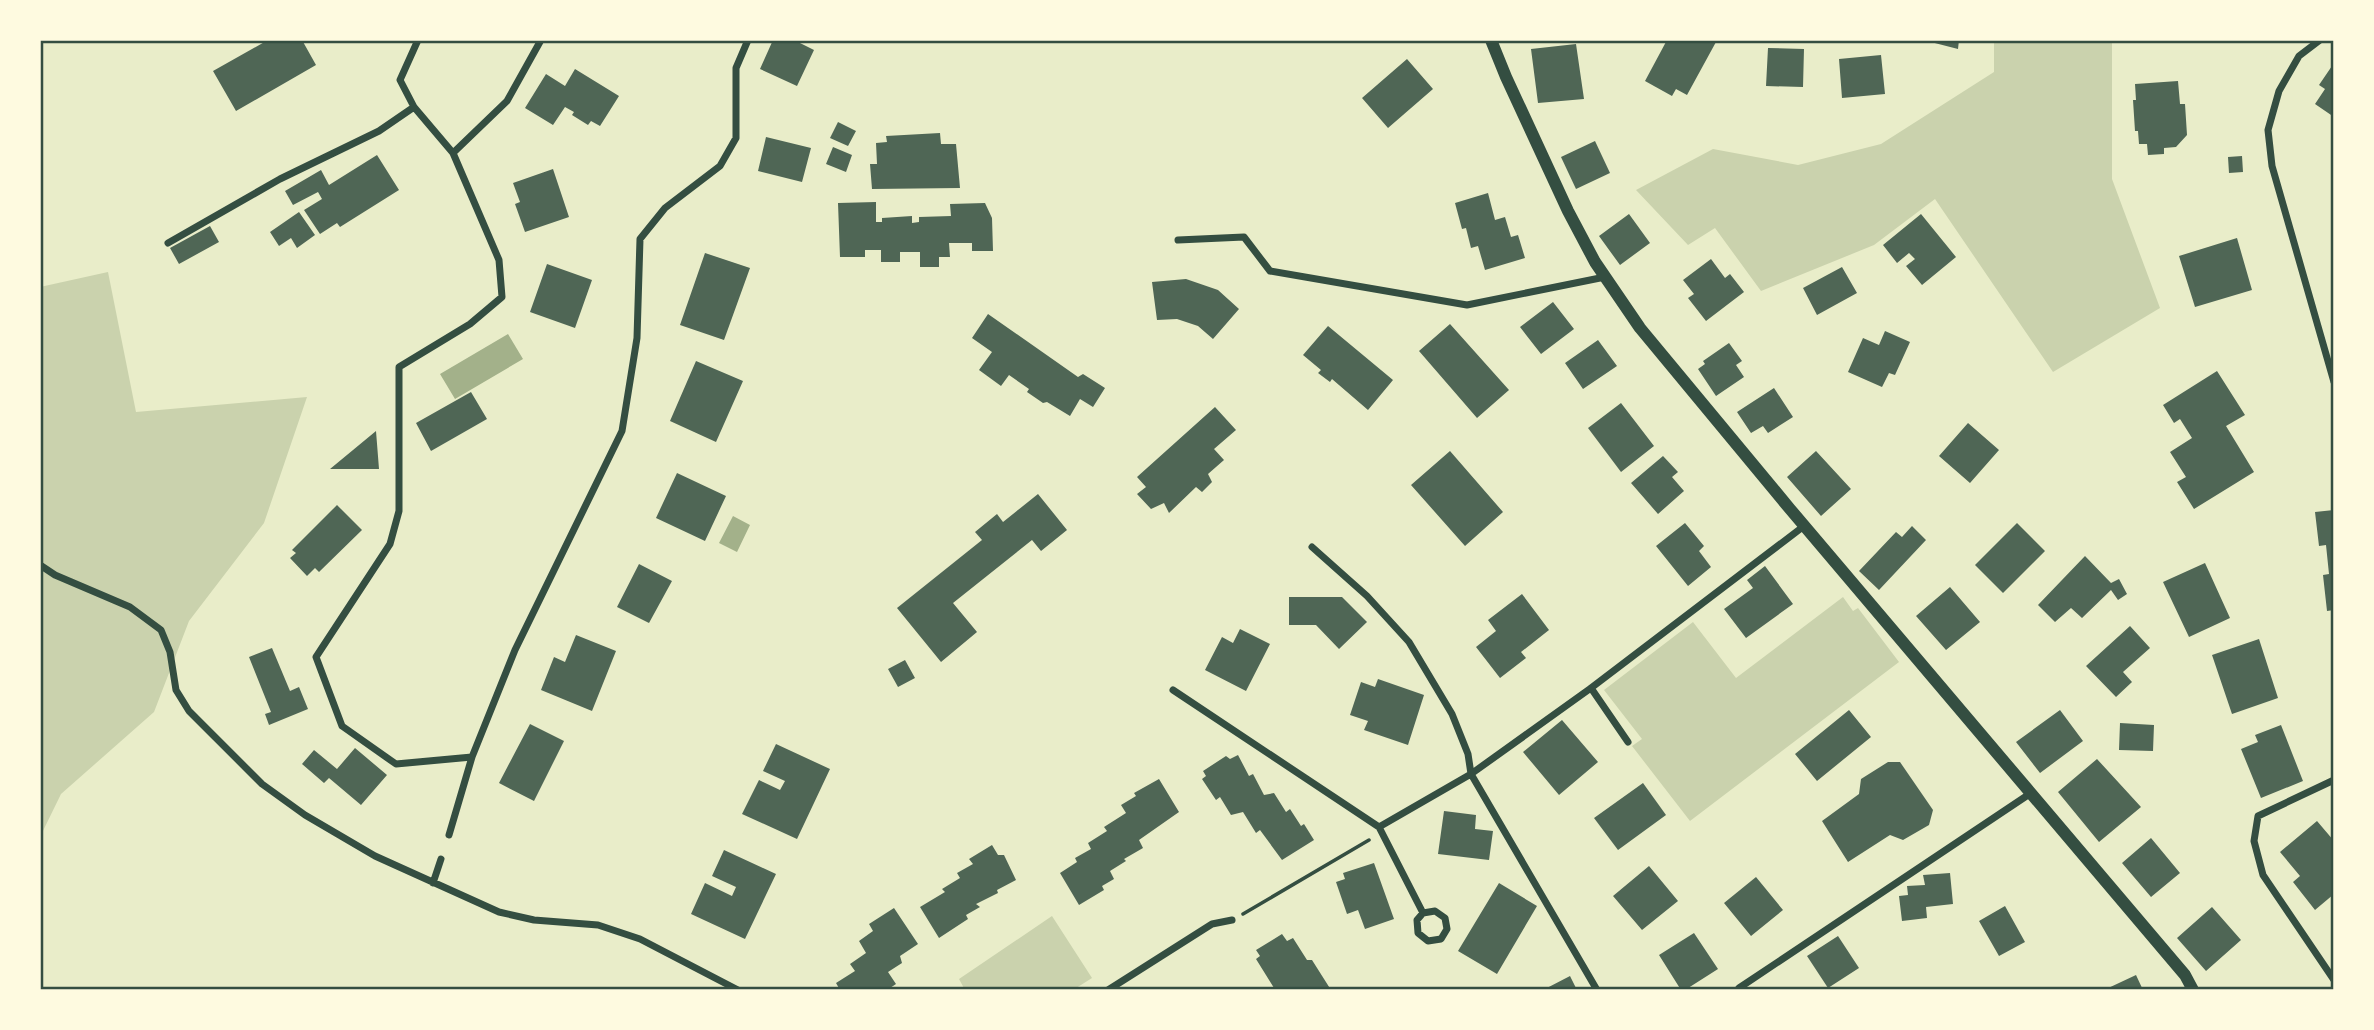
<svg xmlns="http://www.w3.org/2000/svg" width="2374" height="1030" font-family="Poppins,sans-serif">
	<rect width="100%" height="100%" fill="#e9edc9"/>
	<path fill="#cad2ad" d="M1994,40H2112V179L2160,308L2053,372L1935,199L1874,245L1761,291L1715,228L1688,245L1636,190L1713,149L1798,165L1881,144L1994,72Z
		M108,272L136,412L307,397L264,523L189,621L154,712L61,794L40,837V287Z
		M1843,597L1853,611L1858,608L1899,662L1690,821L1632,746L1642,739L1604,690L1693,622L1736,678Z
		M1052,916L1092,978L1073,990H965L959,979Z"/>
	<path fill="#a3b18a" d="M508,334L523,359L455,399L440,374Z
		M733,516L750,525L737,552L719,543Z"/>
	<path fill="#4f6655" d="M268,40H302L316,65L236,111L213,71Z
		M773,40H794L814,50L797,86L760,69Z
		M1667,40L1716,42L1687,95L1676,89L1672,96L1645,81Z
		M1923,40H1959L1958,49Z
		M1576,44L1584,99L1538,103L1531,49Z
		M1768,48L1804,49L1803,87L1766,86Z
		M1881,55L1885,94L1842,98L1839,59Z
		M1407,59L1433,89L1388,128L1362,98Z
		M2334,63V117L2315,104L2325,89L2319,85Z
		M575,69L619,96L600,126L591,121L588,125L572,115L574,112L565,107L553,125L525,108L546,74L565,86Z
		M2178,81L2180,104H2185L2187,135L2176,147L2164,148V154L2148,155L2147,144H2139L2138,131H2135L2133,100H2136L2135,84Z
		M838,122L856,131L848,146L830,138Z
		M940,133L941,144H956L960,188L872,189L870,164H877L876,143L887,142L886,136Z
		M766,137L811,148L802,182L758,171Z
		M1595,141L1610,173L1576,189L1561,157Z
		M833,147L852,155L846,172L826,164Z
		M377,155L399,190L340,227L337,223L320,234L304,210L322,199L318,192L293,205L285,191L321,170L329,185Z
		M2242,156L2243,172L2229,173L2228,157Z
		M553,169L569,217L525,232L515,204L520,202L513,183Z
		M1488,193L1495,220L1505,217L1511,237L1518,235L1525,258L1485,270L1478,246L1471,248L1466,228L1462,229L1455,203Z
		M876,202V222H882V218L912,216V223L919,222V217L951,216L950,204L985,203L992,218L993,251H972V243H949L950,257H939V267H920V252H900V262H881V250H865V257H840L838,203Z
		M299,212L315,235L297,248L291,238L279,246L270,232Z
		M1629,214L1650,243L1620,265L1599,236Z
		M1921,214L1956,257L1922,285L1906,266L1915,259L1909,253L1897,263L1883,245Z
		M210,226L219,242L179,264L170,248Z
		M2237,238L2252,290L2195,307L2179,256Z
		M705,253L750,268L724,340L680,325Z
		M1711,259L1725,278L1730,274L1744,292L1706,321L1688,298L1694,294L1683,280Z
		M547,264L592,280L575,328L530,312Z
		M1842,267L1857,293L1817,315L1803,288Z
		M1186,279L1218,290L1239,309L1213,339L1198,326L1177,319L1157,320L1152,282Z
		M1553,302L1574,329L1541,354L1520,327Z
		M988,314L1078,377L1083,374L1105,388L1093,407L1080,399L1070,416L1047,402L1043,403L1027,392L1029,389L1009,375L1001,386L979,370L992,352L972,338Z
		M1450,324L1509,390L1477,418L1419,351Z
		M1328,326L1393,380L1368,410L1332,379L1330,382L1318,373L1321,370L1303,355Z
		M1885,331L1910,342L1895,375L1889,373L1882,387L1848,372L1863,338L1879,345Z
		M1598,340L1617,366L1583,389L1565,363Z
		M1729,343L1742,361L1736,365L1744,377L1716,396L1698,369L1705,364L1703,361Z
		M696,361L743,381L716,442L670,421Z
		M2217,371L2245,415L2226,426L2254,472L2194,509L2177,482L2186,477L2170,452L2192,438L2180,419L2174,423L2163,405Z
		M1774,388L1793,417L1768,433L1763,426L1751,433L1737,412Z
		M471,392L487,419L431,451L416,423Z
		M1621,403L1654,446L1621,472L1588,428Z
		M1215,407L1236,430L1214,449L1224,460L1208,474L1212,482L1202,492L1196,487L1169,513L1164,503L1151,509L1137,494L1146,487L1137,477Z
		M1968,423L1999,450L1970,483L1939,456Z
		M376,431L379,469H330Z
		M1450,451L1503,512L1465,546L1411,485Z
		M1816,451L1851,489L1821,516L1787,477Z
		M1663,456L1678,472L1672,477L1684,491L1658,514L1631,483Z
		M677,473L726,496L705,541L656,518Z
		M1038,494L1067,530L1041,551L1032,540L953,603L977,632L941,662L897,608L982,540L975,532L997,514L1003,522Z
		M337,505L362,530L319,572L315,568L307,576L290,558L296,553L292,550Z
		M2334,510V610L2327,611L2323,575L2329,574L2326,545L2319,546L2315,512Z
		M1685,523L1704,546L1699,551L1711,567L1688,586L1656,546Z
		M2017,523L2045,551L2003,593L1975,565Z
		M1912,526L1926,540L1879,590L1859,571L1896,532L1902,537Z
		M2085,556L2111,583L2119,579L2127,594L2118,600L2111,590L2082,618L2071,608L2055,622L2038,605Z
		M2205,563L2230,618L2189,637L2163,582Z
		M639,564L672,581L649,623L617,607Z
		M1765,566L1793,604L1746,638L1724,609L1753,588L1747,580Z
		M1950,587L1980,622L1946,650L1916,616Z
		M1522,594L1549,630L1521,652L1526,658L1500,678L1476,647L1496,631L1488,620Z
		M1289,597H1342L1367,622L1339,649L1316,625H1289Z
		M2130,626L2150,648L2123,672L2132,682L2116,697L2086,666Z
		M1240,629L1270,644L1246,691L1205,670L1222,637L1233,643Z
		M576,635L616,651L592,711L541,690L554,657L565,662Z
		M2259,639L2278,698L2232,714L2212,655Z
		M272,648L290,691L299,687L308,709L269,725L265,714L271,712L249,657Z
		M905,660L915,678L898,687L888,669Z
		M1378,679L1424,695L1408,745L1364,730L1368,721L1350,715L1361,682L1375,687Z
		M1849,710L1871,737L1817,781L1795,754Z
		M2060,710L2083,741L2040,773L2016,742Z
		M1562,720L1598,762L1559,795L1523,752Z
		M2120,723L2154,725L2153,751L2119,750Z
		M530,724L564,741L534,801L499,783Z
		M2281,725L2303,781L2261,798L2241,749L2258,742L2255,735Z
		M776,744L830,769L797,839L742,814L759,780L780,790L785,781L763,771Z
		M355,748L387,775L361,805L329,778L324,783L302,764L314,750L337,769Z
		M1238,755L1249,776L1253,774L1264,795L1274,793L1286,812L1290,809L1301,826L1304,824L1314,840L1282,860L1260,830L1256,833L1243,812L1231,815L1220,797L1216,800L1202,779L1206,776L1203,771L1226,756L1230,759Z
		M2097,759L2141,807L2099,842L2058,792Z
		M1888,762H1900L1933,810L1929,825L1903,840L1890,835L1848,862L1822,821L1859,794L1861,779Z
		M1159,779L1179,812L1139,840L1143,848L1124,859L1126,861L1110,871L1114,879L1102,886L1104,890L1079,905L1060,873L1077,862L1075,858L1091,849L1088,843L1107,831L1104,827L1126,813L1121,805L1136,796L1134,793Z
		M1643,783L1666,815L1618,850L1594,818Z
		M1444,811L1476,815L1475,829L1493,831L1489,860L1438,854Z
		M2317,821L2334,841V894L2315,910L2293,882L2300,876L2280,852Z
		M2151,838L2180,873L2151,897L2122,863Z
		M992,845L998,855H1004L1016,880L997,890L998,893L976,904L980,907L966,915L968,919L939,938L920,907L945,892L942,889L960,878L957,873L973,864L969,859Z
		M724,850L776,874L745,939L691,914L705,883L732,896L736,887L712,876Z
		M1374,863L1394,919L1365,929L1358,910L1347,914L1336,882L1345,879L1343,873Z
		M1649,866L1678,901L1642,930L1613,896Z
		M1950,873L1953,904L1926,907L1927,918L1902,921L1899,896L1908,895L1907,886L1925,885L1923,875Z
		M1756,877L1783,910L1751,936L1724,903Z
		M1499,883L1537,906L1497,974L1458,951Z
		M2005,906L2025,942L1999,956L1979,921Z
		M2212,907L2241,940L2206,971L2177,938Z
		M894,908L918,944L900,956L902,963L888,972L896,984L887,990H840L836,983L855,971L850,964L866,953L859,941L873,931L869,924Z
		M1694,933L1718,969L1685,990H1681L1659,955Z
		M1282,934L1287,941L1293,938L1307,960H1312L1331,990H1271L1274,988L1256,959L1260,956L1256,950Z
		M1838,936L1859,968L1828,988L1807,956Z
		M2136,975L2143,990H2104Z
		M1570,976L1577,990H1543Z"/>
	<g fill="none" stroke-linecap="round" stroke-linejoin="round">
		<path stroke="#344e41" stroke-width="3.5" d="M1243,914L1369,840"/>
		<path stroke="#344e41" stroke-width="7" d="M418,40L400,80L414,107L453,153L499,260L502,297L470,324L399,367V511L390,544L316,657L342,726L396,764L472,757L515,650L622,431L637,338L640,239L665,208L720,166L736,138V68L748,40
			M2320,40L2299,56L2279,91L2268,130L2272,166L2334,382
			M453,153L507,101L541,40
			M1178,240L1244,237L1270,271L1467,305L1605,277
			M168,243L280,179L379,131L414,107
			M1312,547L1367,596L1409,642L1452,714L1468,754L1471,774L1597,990
			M40,565L55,575L130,607L161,630L170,652L176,690L189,711L262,784L305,815L375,856L499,912L534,920L598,925L640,939L738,990
			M1591,688L1628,742
			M1173,690L1379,827L1423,913L1435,911L1445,918L1447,929L1441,939L1428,941L1418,933L1417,920L1423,913
			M2334,780L2258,816L2254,841L2263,875L2334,980
			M1379,827L1471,774L1591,688L1804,526
			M449,835L472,757
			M433,883L441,859
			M1739,988L2031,793
			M1108,990L1212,924L1232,920"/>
		<path stroke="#344e41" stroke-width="12" d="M1491,40L1506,77L1568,211L1595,262L1640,328L1790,509L2185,975L2193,990"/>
	</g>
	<rect width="2374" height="1030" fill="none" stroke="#fefae0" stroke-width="84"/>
	<rect x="42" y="42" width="2290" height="946" fill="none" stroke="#344e41" stroke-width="2.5"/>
</svg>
